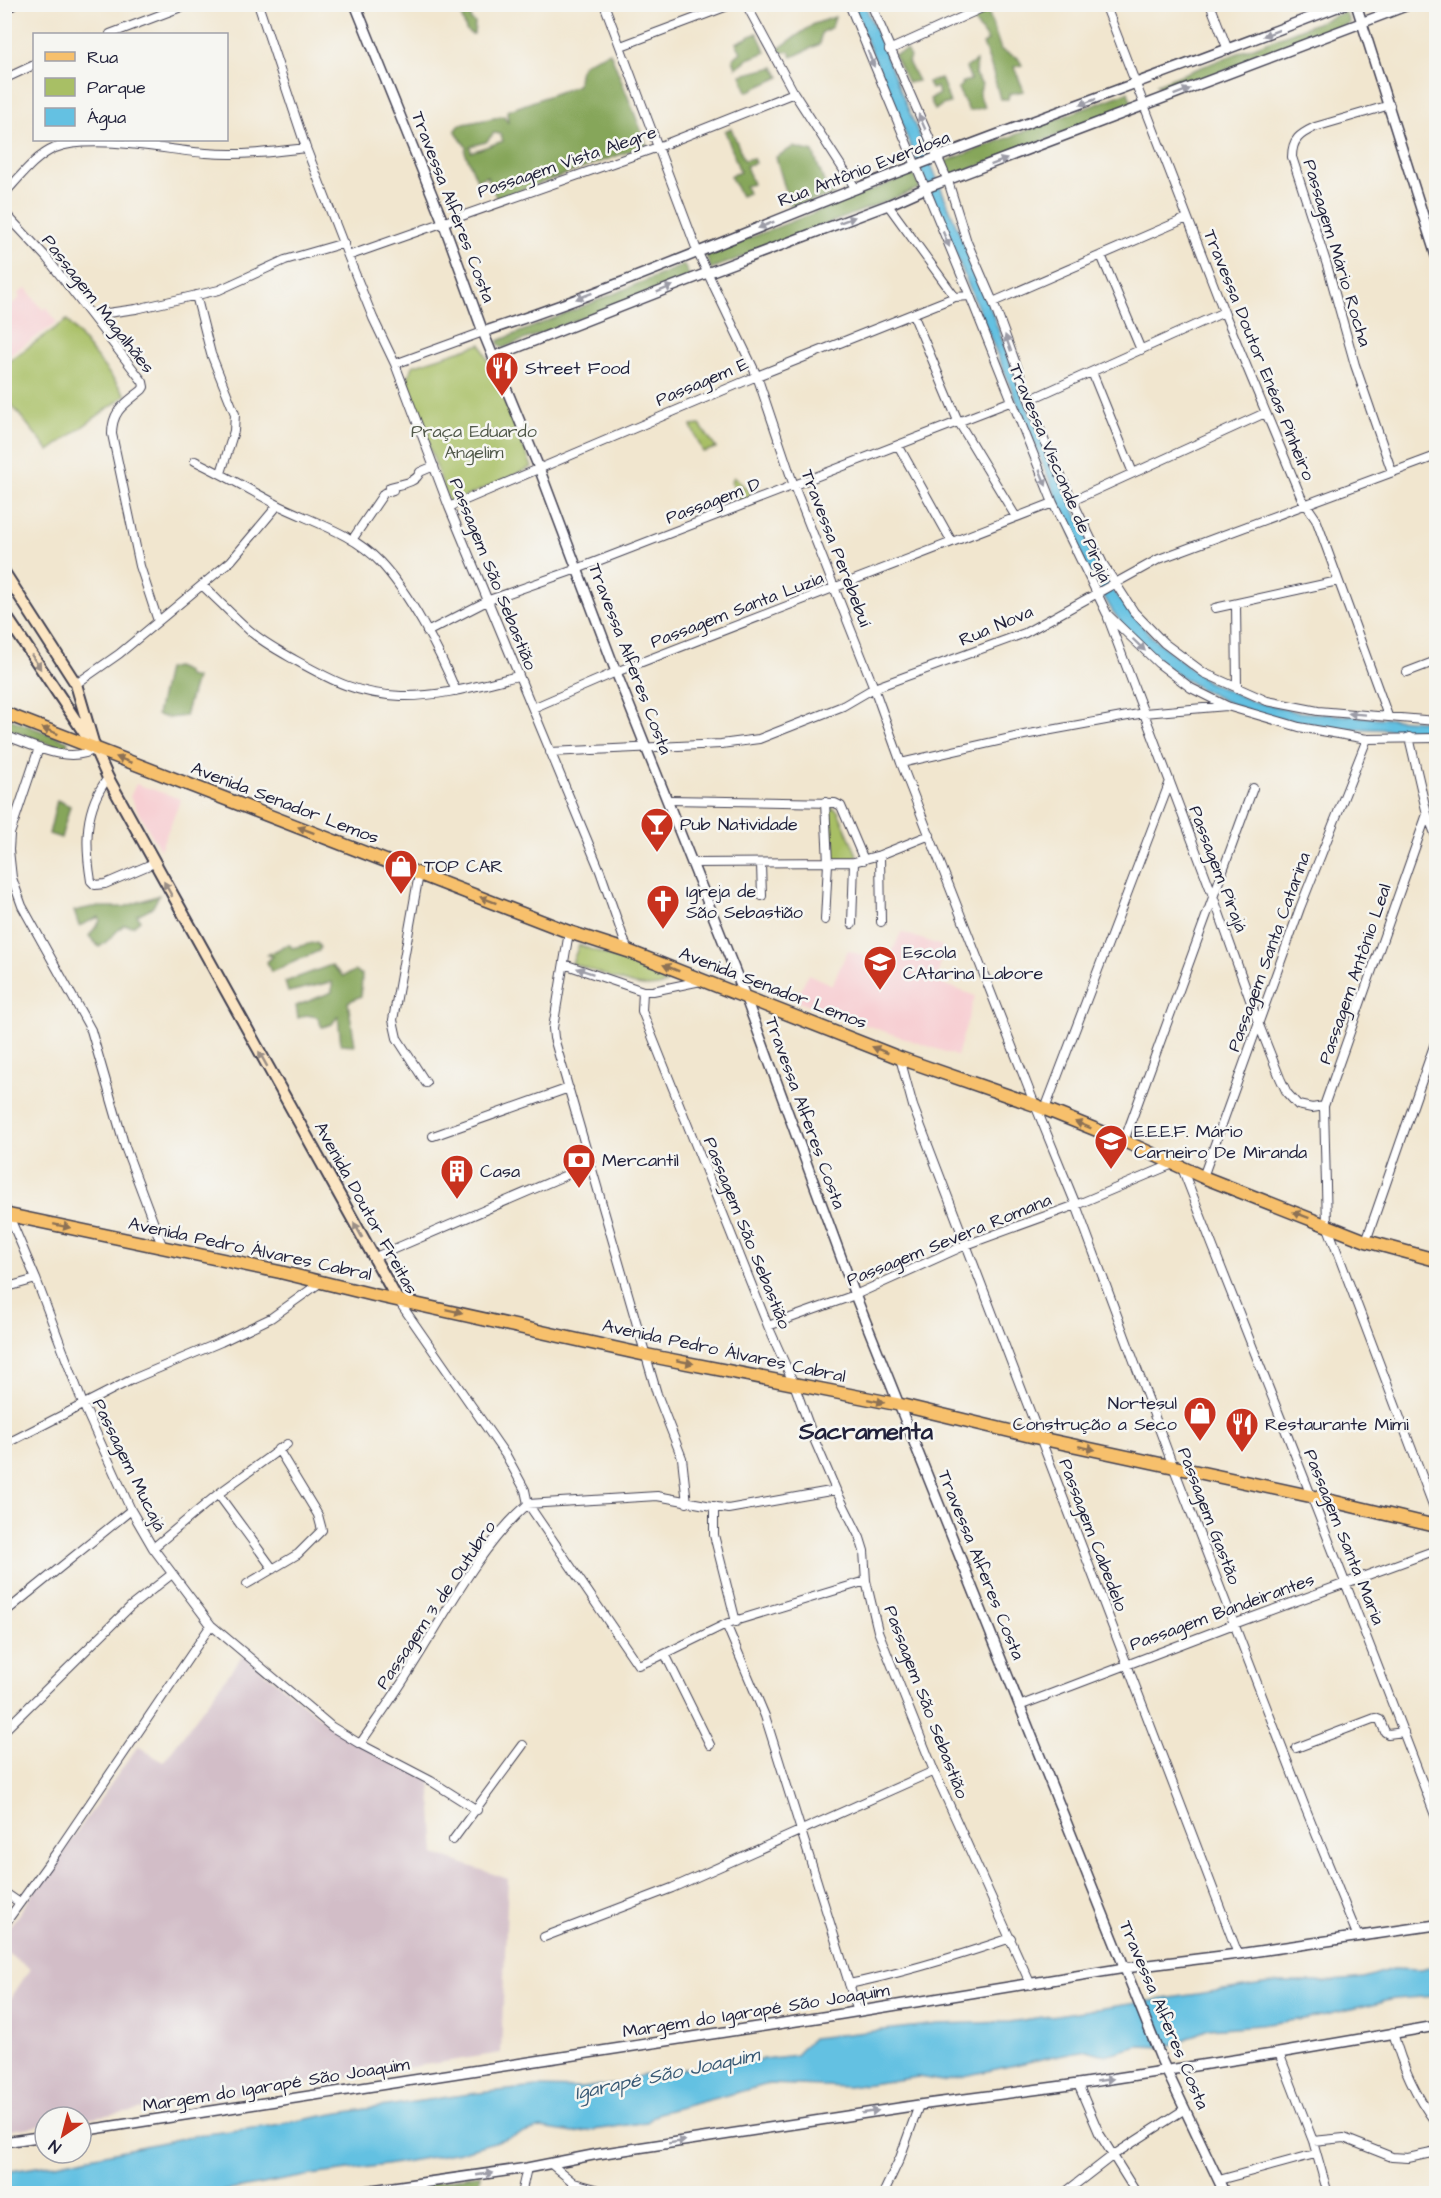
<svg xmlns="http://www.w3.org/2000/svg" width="1441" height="2198" font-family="'Architects Daughter',sans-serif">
	<rect width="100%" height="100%" fill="#f6f6f2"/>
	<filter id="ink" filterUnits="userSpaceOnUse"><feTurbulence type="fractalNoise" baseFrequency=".0167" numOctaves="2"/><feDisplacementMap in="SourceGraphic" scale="12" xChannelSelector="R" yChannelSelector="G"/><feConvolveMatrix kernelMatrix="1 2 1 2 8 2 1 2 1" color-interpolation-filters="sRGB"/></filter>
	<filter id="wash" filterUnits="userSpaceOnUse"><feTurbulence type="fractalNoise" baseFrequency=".008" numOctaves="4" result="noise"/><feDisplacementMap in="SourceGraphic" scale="24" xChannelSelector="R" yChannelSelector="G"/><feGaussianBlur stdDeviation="1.35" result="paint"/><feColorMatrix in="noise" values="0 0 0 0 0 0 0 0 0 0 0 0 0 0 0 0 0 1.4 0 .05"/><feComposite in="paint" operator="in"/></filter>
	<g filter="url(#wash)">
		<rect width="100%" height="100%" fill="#f1e6cf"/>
		<path fill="#f7cfd3" d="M26,288L43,310L47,307L57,323L5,358V309L20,298L18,294Z
			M136,784L181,799L160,850L130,797Z
			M901,932L942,946L938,982L975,996L957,1056L795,1001L808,974L832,985L848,950L886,965Z"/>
		<path fill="#d2bdc7" d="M243,1655L332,1727L430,1777L435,1854L508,1879L501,2053L81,2119V2117H45V2125L5,2131V2007L30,1969L5,1951V1933L138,1746L163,1762Z"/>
		<path fill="#a8bf65" stroke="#657050" stroke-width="1.5" d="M67,320L126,395L49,451L5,397V364Z
			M481,344L532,467L449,504L407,381L412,366Z
			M700,425L716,448L703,452L691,426Z
			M734,477L754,496L741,505L731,481Z
			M826,804L838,811L857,855L855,859L831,860Z
			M579,945L676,979C670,981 664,985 658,986C638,991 593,970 572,963Z"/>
		<path fill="#86a65a" stroke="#54644a" stroke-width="1.5" fill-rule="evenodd" d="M458,5H469L467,8L471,12V20L475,23L474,34H471L466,30Z
			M988,11L1001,50L1018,58L1022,65L1014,67L1024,91L1009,94L1008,99H1000L992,69L983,44L988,41L972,18Z
			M1345,12L1350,23L1165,93L1157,84Z
			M835,17L832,27L821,33L820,44L792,57L789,51L780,53L778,49L814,24Z
			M757,33L766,52L748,59L736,68L733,59L741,52L736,43Z
			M906,50L910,57L908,62L918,81L908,83L894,55Z
			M610,52L647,145L497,199L487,176L477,180L465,152L466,147L455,130L459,125L504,116L508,123L507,111L578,85C578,59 589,62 610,52ZM494,133L500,134L503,141L471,152L470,146L486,142Z
			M976,61L975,75L982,84L979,95L985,107L969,111L958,89L963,82L971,80L966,68Z
			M774,67L780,77L747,92L741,75Z
			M941,78L950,103L942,105L935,110L930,99L939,94L937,87L931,89L928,82Z
			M1128,92L1133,106L950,177L944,162Z
			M731,128L744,160L753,158L755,163L746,166L753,184L745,186L748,193L741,196L730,176L740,172L725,131Z
			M793,147L813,152L827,190L832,189L834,195L790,206L776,157Z
			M913,174L920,188L711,269L706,255Z
			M684,265L690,277L503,348L498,344V341Z
			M175,667L185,671L188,676L196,678L185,716L169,718L157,715L167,669Z
			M5,717L68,741L66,746L61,748L5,728Z
			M57,800L70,806L61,838L49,834Z
			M159,895L153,907L137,915L140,920L133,926L124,925C115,932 109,941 99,947L89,936L100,921L99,917L79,926L74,911L92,907H124Z
			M317,942L320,948L319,951L271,972L267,962L273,956L267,955L279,949L283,946L290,945L292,948Z
			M331,965L343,976L355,971L362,975L361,996L348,1002L355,1045L341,1044L338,1016L332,1024L322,1027L317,1017L306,1015L298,1018L296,1006L332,992V982L288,992L285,982Z
			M480,2174L478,2193H385Z"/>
		<path fill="#64c1e2" stroke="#43728e" stroke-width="1.5" d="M852,5H865L989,304L1025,402L1110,587L1151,636L1208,682L1252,701L1297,712L1436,722V731L1334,728L1257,715L1227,702L1199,688L1166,667L1127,630L1113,612L1083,561Z
			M1436,1966V1996L1394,1999L1317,2017L1260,2025L1208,2029L1167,2047L1138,2046L1105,2055L1087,2050L1064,2054L942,2081L918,2077L849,2087L769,2084L659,2113L647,2122L574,2133L541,2128L460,2152L386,2165L311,2175L214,2193L5,2194V2172L56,2164L198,2135L269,2126L339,2113L469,2094L537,2087L581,2088L619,2084L647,2074L796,2055L812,2038L938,2024L1010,2022L1277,1982H1323L1364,1978L1392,1969L1421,1970Z"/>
	</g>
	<g filter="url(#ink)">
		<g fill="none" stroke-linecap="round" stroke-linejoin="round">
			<defs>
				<path id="minor" d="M258,4L306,148L348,256L373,318L395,364L449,507L600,871L628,951
					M604,4L698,253L757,376L794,486L874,688L901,763L1035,1105L1076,1205L1173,1466L1305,1807L1358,1937
					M746,4L794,93L856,189
					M849,4L970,296L1053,503L1107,614L1158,663L1191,688L1227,706L1299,727L1367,739L1436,738
					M871,4L948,181L967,242L993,302L1046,445L1103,564L1134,612L1164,643L1204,673L1267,701L1318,711L1436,721
					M1105,4L1224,312L1301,497L1316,519L1388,716
					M1210,4L1228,50
					M110,34L189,4
					M621,46L733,4
					M889,50L991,4
					M4,79L34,65
					M1390,105L1315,127C1300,134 1292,139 1292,157L1327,265L1355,365L1392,472
					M4,194C19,178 35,156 55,148C91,134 166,150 206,153C240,156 273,152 306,148
					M888,205L955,297
					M4,212L46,257L143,382L144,387L142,390C125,404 112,410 112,434L140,566L158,621
					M1101,255L1141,350
					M348,256L658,147L794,93
					M196,295L211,354L235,414L234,431L221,473
					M993,302L1187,218
					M913,314L958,421L1016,517
					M93,315L136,309L219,290L285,260L344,243
					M395,364L483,332
					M1092,372L1133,473
					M1029,400L1224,312
					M898,445L952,542
					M195,461C224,475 252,491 280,506C313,522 354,534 380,562C410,594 439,650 456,691
					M1072,501L1265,413
					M449,507L757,376L955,297L970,296
					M352,540L384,493L393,490L390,487C401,484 416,483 420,472L434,466
					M202,585C218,600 233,616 249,630C262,642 279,651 295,660C333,681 356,694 401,696C441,697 480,685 518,676
					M1236,604L1237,688
					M1215,608L1338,581
					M1108,618L1213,896L1259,1025L1280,1078L1287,1093L1298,1105L1312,1108L1324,1106
					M427,632L489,600L577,569L1012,401
					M1407,672L1436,661
					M76,684L119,654L202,585L231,561L278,505
					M533,708L616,672L1053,503
					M4,735C32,745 68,765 95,749
					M1409,737L1427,814L1324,1106L1327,1225L1436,1513
					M39,748L10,834L9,850L12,878L22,906L91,1030L125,1147L163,1248
					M550,752L721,744L759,739L843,706L874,688L1025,633L1159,559L1436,456
					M901,763L1024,735L1144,713L1227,706
					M108,778C84,808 85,844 91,881L95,885L105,884L154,863
					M668,800L835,803L841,806L864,860
					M1427,814L1436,836
					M880,855L881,922
					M692,863L854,862L880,855L930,835
					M761,864L762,896
					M419,874L393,1020L397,1038L426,1083
					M825,920L828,863L825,802
					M852,924L854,862
					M569,932L553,1028L554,1038L657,1394L682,1458L687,1503
					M564,964L643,991H653L701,981
					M643,991L642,1011L768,1326L794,1384L814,1439L836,1490L860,1538L864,1551L866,1581L878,1631L934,1771L1031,1985
					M900,1058L913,1106L1238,1954
					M1045,1109L1169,784
					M433,1136L569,1088
					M1124,1141L1253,788
					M1182,1168C1267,1385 1354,1601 1436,1818
					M1203,1177L1300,908L1367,739
					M4,1204L36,1279L83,1404L131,1510L153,1548L211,1625L332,1727L360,1744L431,1781L477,1810
					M1366,1241L1436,1040
					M373,1258L592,1164
					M4,1288L36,1279
					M398,1300L507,1457L525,1490L528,1504L638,1665L654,1659L728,1623L866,1581
					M768,1326L855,1295L966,1245L1076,1205L1173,1164
					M4,1445L133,1379L221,1342L271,1318L321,1282
					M218,1494L273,1569
					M714,1506V1535L736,1622
					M153,1548L218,1494L287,1444
					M247,1584L298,1554L322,1530L318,1515L278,1449
					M4,1613L131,1510
					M726,1624L765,1716L858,2012
					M665,1654L710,1745
					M1019,1706L1234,1624L1436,1550
					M4,1731L130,1607L172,1574
					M360,1744C377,1719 395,1695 411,1668C445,1615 480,1546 528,1504L657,1496L728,1509L836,1490
					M1296,1748L1375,1718L1380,1720L1385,1732L1388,1734L1404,1732
					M453,1840L523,1745
					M4,1892L20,1903
					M4,1925L59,1849L211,1625
					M544,1937L672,1888L934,1771
					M849,1984C904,1973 958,1956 1011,1938
					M1393,2032C1402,2067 1415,2095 1436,2123
					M1279,2053L1313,2141L1328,2194
					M1078,2084L1099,2133L1137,2194
					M1313,2141L1344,2138L1392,2157L1408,2158L1436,2152
					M551,2164L574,2183L614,2194
					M1219,2180L1315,2154
					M521,2194L527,2168
					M883,2194L900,2158L919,2105
					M1063,2194L1112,2156L1185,2109"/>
				<path id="tertiary" d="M355,4L443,222L483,332L539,468L616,672L745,996L855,1295L1162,2061L1225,2194
					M1356,4L1436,256
					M483,332C609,291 731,238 855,189C1017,125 1182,68 1345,4
					M493,357L707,273L888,205L926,188L1411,4
					M81,2131L842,2014L1125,1968L1238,1954L1436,1925
					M4,2142L45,2136
					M344,2194L527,2168L598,2154L919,2105L1078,2084L1279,2053L1436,2026"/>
				<path id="secondary" d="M4,7L12,4
					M4,572L76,684L95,749L108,778L397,1299
					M4,613L89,740"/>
				<path id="primary" d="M4,713L569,932L628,951L900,1058L1035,1105L1124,1141L1203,1177L1366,1241L1436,1260
					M4,1214L280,1272L374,1295L646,1355L901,1405L1039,1438L1310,1496L1436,1526"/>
			</defs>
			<use href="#minor" stroke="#413f51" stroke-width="10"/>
			<use href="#tertiary" stroke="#413f51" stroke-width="12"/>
			<use href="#secondary" stroke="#413f51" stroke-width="14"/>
			<use href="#primary" stroke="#413f51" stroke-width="15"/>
			<use href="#minor" stroke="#fff" stroke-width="8"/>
			<use href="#tertiary" stroke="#fff" stroke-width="9"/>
			<use href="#secondary" stroke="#fce6c4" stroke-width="10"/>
			<use href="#primary" stroke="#f7c06c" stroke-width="12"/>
		</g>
		<defs><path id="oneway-solid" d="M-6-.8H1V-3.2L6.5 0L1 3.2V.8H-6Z" transform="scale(1.5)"/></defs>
		<g fill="#9c9ca7">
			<use href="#oneway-solid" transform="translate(1271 33) rotate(159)"/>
			<use href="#oneway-solid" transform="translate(871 59) rotate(68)"/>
			<use href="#oneway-solid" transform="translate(1182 92) rotate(-21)"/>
			<use href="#oneway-solid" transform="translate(1088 102) rotate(159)"/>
			<use href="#oneway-solid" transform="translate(922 122) rotate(-114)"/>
			<use href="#oneway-solid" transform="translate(999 162) rotate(-21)"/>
			<use href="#oneway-solid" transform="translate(847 220) rotate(-21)"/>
			<use href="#oneway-solid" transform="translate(766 225) rotate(158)"/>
			<use href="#oneway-solid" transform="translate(946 239) rotate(67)"/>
			<use href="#oneway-solid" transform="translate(665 289) rotate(-22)"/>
			<use href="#oneway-solid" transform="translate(584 296) rotate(159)"/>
			<use href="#oneway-solid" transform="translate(1008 343) rotate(-110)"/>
			<use href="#oneway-solid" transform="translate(1043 478) rotate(68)"/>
			<use href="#oneway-solid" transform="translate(1139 645) rotate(44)"/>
			<use href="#oneway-solid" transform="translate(1357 714) rotate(-176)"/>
			<use href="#oneway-solid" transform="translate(585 971) rotate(-161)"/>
			<use href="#oneway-solid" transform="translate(1105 2080) rotate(-9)"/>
			<use href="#oneway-solid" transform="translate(870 2112) rotate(-9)"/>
			<use href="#oneway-solid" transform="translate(677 2142) rotate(-9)"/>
			<use href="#oneway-solid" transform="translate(485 2174) rotate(-8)"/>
		</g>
		<g fill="#9a8e86">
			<use href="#oneway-solid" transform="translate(36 662) rotate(57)"/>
			<use href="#oneway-solid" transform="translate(168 889) rotate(-119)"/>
			<use href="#oneway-solid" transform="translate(263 1059) rotate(-119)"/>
			<use href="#oneway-solid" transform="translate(358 1230) rotate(-119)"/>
		</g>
		<g fill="#8c7154">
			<use href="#oneway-solid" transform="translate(50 731) rotate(-159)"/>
			<use href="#oneway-solid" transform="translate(124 760) rotate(-159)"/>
			<use href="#oneway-solid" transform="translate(306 830) rotate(-159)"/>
			<use href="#oneway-solid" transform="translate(488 900) rotate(-159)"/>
			<use href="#oneway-solid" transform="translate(671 968) rotate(-158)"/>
			<use href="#oneway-solid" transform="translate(880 1050) rotate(-158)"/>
			<use href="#oneway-solid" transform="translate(1083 1125) rotate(-158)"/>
			<use href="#oneway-solid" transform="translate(1301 1215) rotate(-159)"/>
			<use href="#oneway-solid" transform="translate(62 1226) rotate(12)"/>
			<use href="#oneway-solid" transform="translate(454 1311) rotate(12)"/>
			<use href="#oneway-solid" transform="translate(685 1362) rotate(11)"/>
			<use href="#oneway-solid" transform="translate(876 1401) rotate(12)"/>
			<use href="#oneway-solid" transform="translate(1087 1448) rotate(12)"/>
		</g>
	</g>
	<defs>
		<symbol id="restaurant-pin" viewBox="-11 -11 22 30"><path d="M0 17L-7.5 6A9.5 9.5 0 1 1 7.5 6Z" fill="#c8321e" stroke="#f6f6f2"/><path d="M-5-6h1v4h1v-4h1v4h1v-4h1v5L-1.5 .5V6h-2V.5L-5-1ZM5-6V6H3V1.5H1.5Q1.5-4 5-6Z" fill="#fff"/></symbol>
		<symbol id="bar-pin" viewBox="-11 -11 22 30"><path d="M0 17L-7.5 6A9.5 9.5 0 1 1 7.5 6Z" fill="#c8321e" stroke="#f6f6f2"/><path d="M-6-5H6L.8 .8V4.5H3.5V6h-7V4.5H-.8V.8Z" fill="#fff"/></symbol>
		<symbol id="shop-pin" viewBox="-11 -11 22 30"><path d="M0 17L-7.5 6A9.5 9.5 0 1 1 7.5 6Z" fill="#c8321e" stroke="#f6f6f2"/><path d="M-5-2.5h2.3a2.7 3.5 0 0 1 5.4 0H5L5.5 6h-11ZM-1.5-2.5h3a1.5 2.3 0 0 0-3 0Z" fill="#fff"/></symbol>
		<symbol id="church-pin" viewBox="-11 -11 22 30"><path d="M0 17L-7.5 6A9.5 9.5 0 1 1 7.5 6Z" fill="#c8321e" stroke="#f6f6f2"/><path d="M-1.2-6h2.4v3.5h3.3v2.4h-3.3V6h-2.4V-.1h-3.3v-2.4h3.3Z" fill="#fff"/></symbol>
		<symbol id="school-pin" viewBox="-11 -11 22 30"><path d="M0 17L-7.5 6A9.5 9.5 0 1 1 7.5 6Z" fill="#c8321e" stroke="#f6f6f2"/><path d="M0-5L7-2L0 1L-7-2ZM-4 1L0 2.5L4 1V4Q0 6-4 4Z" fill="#fff"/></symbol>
		<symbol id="bank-pin" viewBox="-11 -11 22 30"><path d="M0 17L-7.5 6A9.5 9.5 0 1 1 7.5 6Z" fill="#c8321e" stroke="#f6f6f2"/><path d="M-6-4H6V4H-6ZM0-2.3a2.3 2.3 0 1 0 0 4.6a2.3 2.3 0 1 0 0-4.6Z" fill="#fff"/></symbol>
		<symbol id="building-pin" viewBox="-11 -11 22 30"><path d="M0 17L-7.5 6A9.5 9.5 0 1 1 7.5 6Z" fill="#c8321e" stroke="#f6f6f2"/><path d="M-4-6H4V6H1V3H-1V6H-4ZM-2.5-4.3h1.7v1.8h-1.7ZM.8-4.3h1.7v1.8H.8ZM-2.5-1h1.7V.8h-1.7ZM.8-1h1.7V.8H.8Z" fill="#fff"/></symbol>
	</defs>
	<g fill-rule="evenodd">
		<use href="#restaurant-pin" x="483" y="349" width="38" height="52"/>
		<use href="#bar-pin" x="638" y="805" width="38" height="52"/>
		<use href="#shop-pin" x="382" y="847" width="38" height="52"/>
		<use href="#church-pin" x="644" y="882" width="38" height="52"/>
		<use href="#school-pin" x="861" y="943" width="38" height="52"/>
		<use href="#school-pin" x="1092" y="1122" width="38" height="52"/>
		<use href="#bank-pin" x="560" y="1141" width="38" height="52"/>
		<use href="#building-pin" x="438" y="1152" width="38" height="52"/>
		<use href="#shop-pin" x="1181" y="1394" width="38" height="52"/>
		<use href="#restaurant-pin" x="1223" y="1405" width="38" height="52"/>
	</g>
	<g text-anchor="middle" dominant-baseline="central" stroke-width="5" stroke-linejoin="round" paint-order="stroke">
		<g font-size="18" fill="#22223b" stroke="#f6f6f2">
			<text transform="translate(567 162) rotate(-19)">Passagem Vista Alegre</text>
			<text transform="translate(864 169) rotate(-21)">Rua Antônio Everdosa</text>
			<text transform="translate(453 207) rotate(69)">Travessa Alferes Costa</text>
			<text transform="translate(1337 253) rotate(73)">Passagem Mário Rocha</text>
			<text transform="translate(98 304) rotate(52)">Passagem Magalhães</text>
			<text transform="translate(1259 355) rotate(68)">Travessa Doutor Enéas Pinheiro</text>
			<text transform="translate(702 382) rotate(-23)">Passagem E</text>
			<text transform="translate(1060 473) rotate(67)">Travessa Visconde de Pirajá</text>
			<text transform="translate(713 501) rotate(-21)">Passagem D</text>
			<text transform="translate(836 548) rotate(69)">Travessa Perebebuí</text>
			<text transform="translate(493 574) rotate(68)">Passagem São Sebastião</text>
			<text transform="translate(737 610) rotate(-21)">Passagem Santa Luzia</text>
			<text transform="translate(996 626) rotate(-23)">Rua Nova</text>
			<text transform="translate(630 659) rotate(69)">Travessa Alferes Costa</text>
			<text transform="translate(285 803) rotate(21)">Avenida Senador Lemos</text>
			<text transform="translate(1218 869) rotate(69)">Passagem Pirajá</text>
			<text transform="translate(1269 952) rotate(-70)">Passagem Santa Catarina</text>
			<text transform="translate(1355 974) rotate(-71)">Passagem Antônio Leal</text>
			<text transform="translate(773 988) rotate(21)">Avenida Senador Lemos</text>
			<text transform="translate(805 1113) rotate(70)">Travessa Alferes Costa</text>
			<text transform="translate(366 1208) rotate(61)">Avenida Doutor Freitas</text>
			<text transform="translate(747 1233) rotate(68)">Passagem São Sebastião</text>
			<text transform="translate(949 1240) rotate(-22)">Passagem Severa Romana</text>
			<text transform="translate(250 1249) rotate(12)">Avenida Pedro Álvares Cabral</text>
			<text transform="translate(724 1351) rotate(12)">Avenida Pedro Álvares Cabral</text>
			<text transform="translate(129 1465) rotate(64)">Passagem Mucajá</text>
			<text transform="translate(1209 1516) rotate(69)">Passagem Gastão</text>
			<text transform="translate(1093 1535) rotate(69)">Passagem Cabedelo</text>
			<text transform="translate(1344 1537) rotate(68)">Passagem Santa Maria</text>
			<text transform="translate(981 1565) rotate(68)">Travessa Alferes Costa</text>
			<text transform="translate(436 1605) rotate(-56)">Passagem 3 de Outubro</text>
			<text transform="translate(1222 1612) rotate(-20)">Passagem Bandeirantes</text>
			<text transform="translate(926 1702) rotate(69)">Passagem São Sebastião</text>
			<text transform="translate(756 2011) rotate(-9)">Margem do Igarapé São Joaquim</text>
			<text transform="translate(1164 2015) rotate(67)">Travessa Alferes Costa</text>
			<text transform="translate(276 2085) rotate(-9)">Margem do Igarapé São Joaquim</text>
		</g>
		<g font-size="18" fill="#22223b" stroke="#f6f6f2" text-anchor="start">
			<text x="525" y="368">Street Food</text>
			<text x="680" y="824">Pub Natividade</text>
			<text x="424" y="866">TOP CAR</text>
			<text x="686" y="891">Igreja de<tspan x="686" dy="21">São Sebastião</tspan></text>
			<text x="903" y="952">Escola<tspan x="903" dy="21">CAtarina Labore</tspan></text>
			<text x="1134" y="1131">E.E.E.F. Mário<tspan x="1134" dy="21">Carneiro De Miranda</tspan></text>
			<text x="602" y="1160">Mercantil</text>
			<text x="480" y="1171">Casa</text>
			<text x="1177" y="1403" text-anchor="end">Nortesul<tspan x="1177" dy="21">Construção a Seco</tspan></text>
			<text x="1265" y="1424">Restaurante Mimi</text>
		</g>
		<g font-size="18" fill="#51594a" stroke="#f6f6f2">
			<text x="474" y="431">Praça Eduardo<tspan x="474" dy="21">Angelim</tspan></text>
		</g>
		<g font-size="20" font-style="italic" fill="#395a75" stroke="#f6f6f2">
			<text transform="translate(667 2074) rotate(-12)">Igarapé São Joaquim</text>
		</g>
		<g font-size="24" font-weight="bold" fill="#22223b" stroke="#f6f6f2">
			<text x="866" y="1432">Sacramenta</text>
		</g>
	</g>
	<rect width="1441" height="2198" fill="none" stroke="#f6f6f2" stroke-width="24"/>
	<rect x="33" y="33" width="195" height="108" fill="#f6f6f2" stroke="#a1a1a9" stroke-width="1.5"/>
	<rect x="45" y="52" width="30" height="9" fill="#f7c06c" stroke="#a1a1a9" stroke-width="1.5"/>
	<text x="87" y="63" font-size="18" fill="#22223b">Rua</text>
	<rect x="45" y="78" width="30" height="18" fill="#a8bf65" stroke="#a1a1a9" stroke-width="1.5"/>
	<text x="87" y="93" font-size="18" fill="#22223b">Parque</text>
	<rect x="45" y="108" width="30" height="18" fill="#64c1e2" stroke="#a1a1a9" stroke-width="1.5"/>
	<text x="87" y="123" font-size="18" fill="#22223b">Água</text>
	<g transform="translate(63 2135) rotate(215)"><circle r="28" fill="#f6f6f2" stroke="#a1a1a9" stroke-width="1.5"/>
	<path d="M0-4.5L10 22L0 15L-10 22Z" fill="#c8321e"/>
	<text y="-9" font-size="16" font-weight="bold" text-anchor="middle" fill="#22223b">N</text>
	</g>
</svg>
